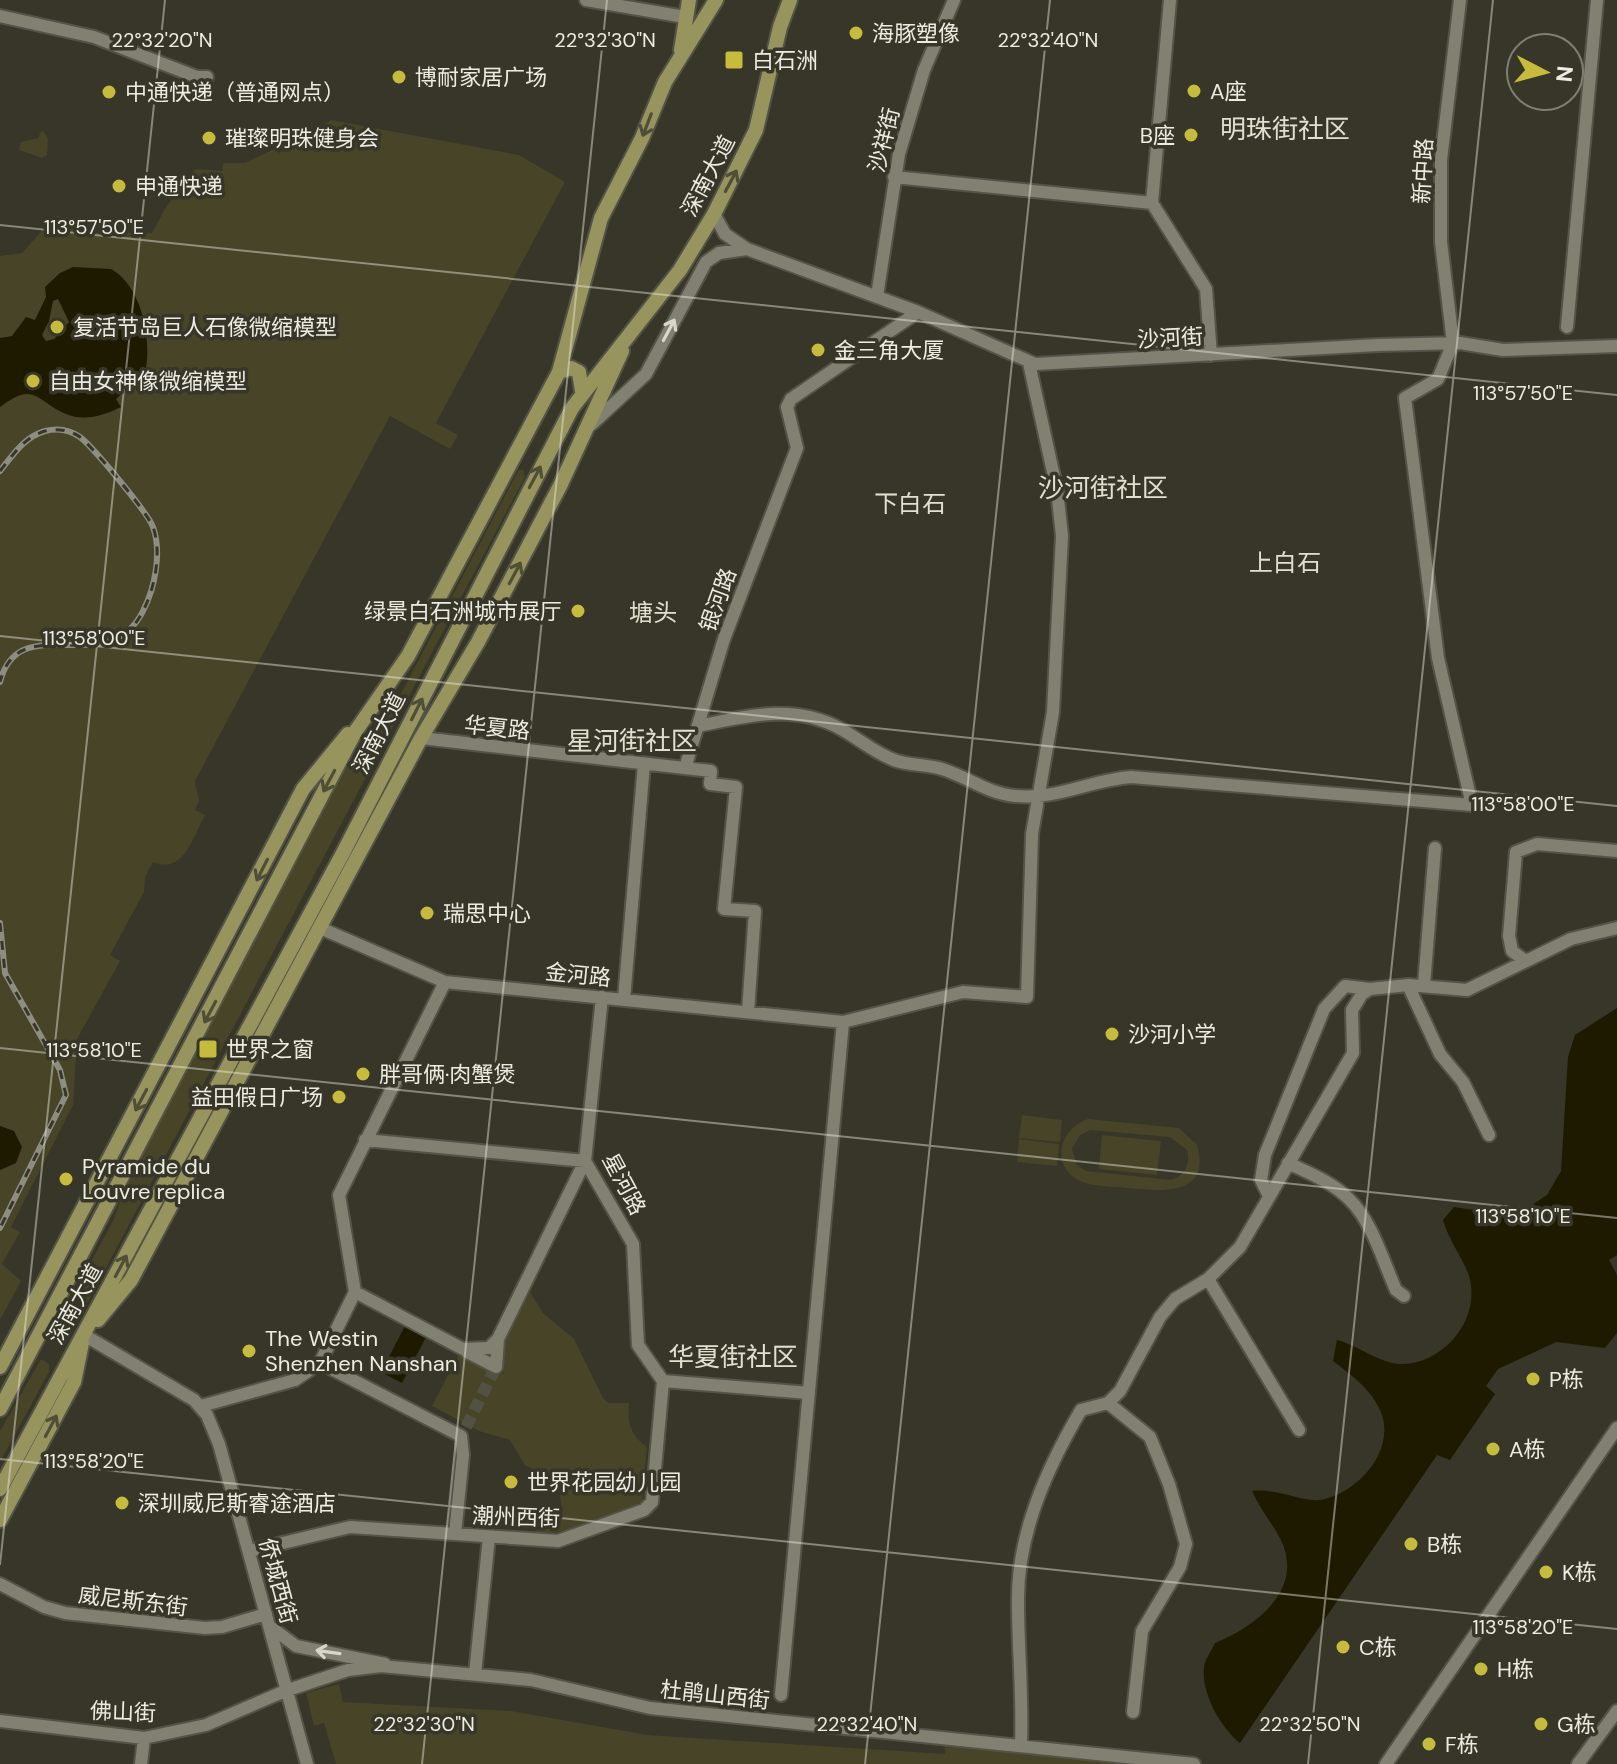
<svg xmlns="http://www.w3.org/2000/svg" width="1617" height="1764" font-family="'DM Sans','Noto Sans SC',sans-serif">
	<rect width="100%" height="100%" fill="#373628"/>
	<path fill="#474427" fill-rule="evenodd" d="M331,120L519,155L565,182L436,423L458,435L450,449L390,416L195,781L199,801L195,810L205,815C193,837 184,875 153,862L145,877L144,892L110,955L120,961L77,1039L73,1105L11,1227L20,1232L2,1264L21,1281L0,1320V256L22,253L55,216L89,220L88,229L111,238L120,232L152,233L166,207L195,169L222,171L223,163H245L276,148L279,153Z
		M42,130L48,138L47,155L42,158L19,150L21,142L38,138Z
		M523,469L525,477L88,1302L75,1299L73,1295L113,1221L129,1176L332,787L396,703L518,471Z
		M1022,1115L1062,1120L1060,1142L1019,1138Z
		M1088,1119L1179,1128L1197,1145C1212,1198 1159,1191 1127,1188C1111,1186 1091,1187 1078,1180C1049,1164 1061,1127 1088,1119ZM1090,1130L1170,1137L1187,1150C1191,1164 1185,1175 1171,1180L1086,1171L1077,1165L1072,1149L1080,1135Z
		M1102,1135L1161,1141L1157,1175L1099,1169Z
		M1019,1139L1059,1144L1057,1166L1017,1162Z
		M530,1292L543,1313L574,1339L603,1398L608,1403H629C627,1423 630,1434 647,1447L642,1502L576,1530L533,1534L544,1522L562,1514L559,1486L525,1465L510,1440L479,1431L432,1406L460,1352L503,1374L504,1342Z
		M41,1359L49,1364V1372L0,1462V1431Z
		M339,1684L343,1702L511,1711L648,1735L945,1754L944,1743L1159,1764H336L324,1723L314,1726L306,1693Z"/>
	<path fill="#1d1a00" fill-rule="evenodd" d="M73,267L111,269C147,289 156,358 139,392L131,385L116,399L121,407C105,415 84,422 66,414C36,401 35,380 0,407V338L12,336L26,317L35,320L46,297L45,287L60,273ZM58,299L69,322L54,339L46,341L42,335L49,321L53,301Z
		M1617,1008V1255L1609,1260L1617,1275V1333L1605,1348L1556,1342L1498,1369L1486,1386L1495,1394L1450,1460L1437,1455L1240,1743C1221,1728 1201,1693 1204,1667C1205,1659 1212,1650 1215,1643C1254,1627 1305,1591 1281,1540C1272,1523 1260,1509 1252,1491C1277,1488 1301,1502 1319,1500C1357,1495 1398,1449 1380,1410C1371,1389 1350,1374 1333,1361L1337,1340C1357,1345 1379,1363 1400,1364C1443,1365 1482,1319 1469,1276C1463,1258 1449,1241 1443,1220L1454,1207L1500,1214L1526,1209L1547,1195L1561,1171L1568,1057L1575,1035Z
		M0,1126L14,1131L22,1147L16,1163L0,1170Z
		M405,1326L426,1337L402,1383L381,1372Z"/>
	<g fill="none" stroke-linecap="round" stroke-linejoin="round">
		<path stroke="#525144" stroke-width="12" stroke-dasharray="12 6" stroke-linecap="butt" d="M466,1427L496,1367"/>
		<defs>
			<path id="minor" d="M586,0L685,17
				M0,16L94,37L197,77H207
				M894,177L1152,203L1206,289L1211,355
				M1152,203L1170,0
				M714,214L725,234L747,249L918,312L1035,364L1378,345L1460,343L1503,350L1617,346
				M877,296L899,154L924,70L954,0
				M1567,327L1597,0
				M592,424L646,374L706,262L719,253L747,249
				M698,726C748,716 794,703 841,729C859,739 875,753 894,760C910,766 926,764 942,769C968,777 988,794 1016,796C1056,800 1091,780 1131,777L1472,805L1438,658L1405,398L1438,379L1453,343L1441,242V160L1460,0
				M421,738L711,771L710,784L736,787L724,909L755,911L748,1012
				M685,768L724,639L797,448L787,407L791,399L918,312
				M320,928L445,982L843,1022L963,992L1027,997L1032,834L1053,712L1062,536L1057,490L1029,363
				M1524,960L1512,951L1509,936L1516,852L1537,844L1617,851
				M1408,985L1440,1054L1463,1082L1489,1135
				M1424,985L1435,848
				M602,997L585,1161L633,1244L638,1345L663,1381
				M624,999L644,764
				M1288,1163C1309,1173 1332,1182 1349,1199C1372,1221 1383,1261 1396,1290L1404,1296
				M1269,1196L1261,1180L1265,1155L1324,1009L1345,986L1370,989
				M1208,1279L1299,1430
				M355,1292L463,1349L489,1348L498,1339L585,1161L365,1140
				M84,1335L194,1400L207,1415L219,1444L307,1764
				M467,1352L496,1367L498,1339
				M320,1363L461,1436L463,1455L455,1534
				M663,1381L809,1393
				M1108,1403L1150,1437L1169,1484L1186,1544L1180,1567L1142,1631L1133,1712
				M201,1406L295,1380L320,1363L355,1292L339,1195L445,982
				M249,1551L350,1527L558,1541L644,1510L652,1502L663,1381
				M0,1584L44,1607L65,1613L205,1628L222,1627L266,1614
				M272,1628L296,1646L385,1664
				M475,1674L489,1537
				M781,1695L843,1022
				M0,1721L144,1738L206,1725L285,1691L348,1670L381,1666L531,1680L650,1708L1194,1764
				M1021,1745C1023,1697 1018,1650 1018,1602C1017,1534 1047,1468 1081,1410L1108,1403L1120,1391L1160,1317L1175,1299L1208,1279L1240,1247L1353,1053L1352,1010L1362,994L1370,989L1408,985L1467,990L1571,939L1617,928
				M141,1764L144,1738
				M1386,1764L1617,1428
				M1578,1764L1617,1711"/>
			<path id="major" d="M681,50L689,0
				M559,372L571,368L579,372L582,391
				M98,1320L131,1280L421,738L478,642L560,486L622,351
				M0,1367L303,789L348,734
				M0,1409L355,732L408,656L559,372L601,218L642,138L665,82L716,0
				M0,1489L343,853L572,408L680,270L714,214L756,130L780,27L790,0
				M0,1520L74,1382L82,1343"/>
		</defs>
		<use href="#minor" stroke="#545347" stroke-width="16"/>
		<use href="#major" stroke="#545347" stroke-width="18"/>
		<use href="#minor" stroke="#828171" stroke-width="12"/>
		<use href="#major" stroke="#98945e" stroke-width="14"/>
		<defs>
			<path id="rail" d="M0,471C13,455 24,437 45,431C57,428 70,430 80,437C93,447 148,513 153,527C162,552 155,588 143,611C108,682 19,607 0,682
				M0,923L5,973L60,1070L66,1095L0,1228"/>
		</defs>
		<use href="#rail" stroke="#8e8d82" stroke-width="6"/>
		<use href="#rail" stroke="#373628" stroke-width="3" stroke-dasharray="9" stroke-linecap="butt"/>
	</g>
	<defs><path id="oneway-shaft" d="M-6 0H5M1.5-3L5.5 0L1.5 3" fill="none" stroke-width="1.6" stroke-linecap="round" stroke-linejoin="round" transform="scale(2)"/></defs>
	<g stroke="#4f4e36">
		<use href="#oneway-shaft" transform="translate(647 125) rotate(111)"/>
		<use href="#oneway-shaft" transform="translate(731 181) rotate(-62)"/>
		<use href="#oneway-shaft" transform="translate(535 477) rotate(-62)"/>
		<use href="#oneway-shaft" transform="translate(515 573) rotate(-62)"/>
		<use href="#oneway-shaft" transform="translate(417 709) rotate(-63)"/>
		<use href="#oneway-shaft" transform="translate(329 781) rotate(118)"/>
		<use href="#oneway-shaft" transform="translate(262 870) rotate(117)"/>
		<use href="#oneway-shaft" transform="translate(210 1012) rotate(118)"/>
		<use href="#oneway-shaft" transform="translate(141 1100) rotate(118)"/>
		<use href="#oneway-shaft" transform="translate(121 1266) rotate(-62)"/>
		<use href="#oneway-shaft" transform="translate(51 1426) rotate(-62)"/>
	</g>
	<g stroke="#d8d7cc">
		<use href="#oneway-shaft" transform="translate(669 330) rotate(-62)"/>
		<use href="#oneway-shaft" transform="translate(328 1652) rotate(-172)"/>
	</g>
	<path fill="none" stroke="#edece3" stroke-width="2" stroke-opacity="0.45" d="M0,225L1617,395M0,636L1617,806M0,1048L1617,1218M0,1459L1617,1629M0,1565L165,0M422,1764L607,0M865,1764L1050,0M1308,1764L1493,0"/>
	<g fill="#c6bb3c" stroke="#373628" stroke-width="3">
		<circle cx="856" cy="33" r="8"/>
		<rect x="724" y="50" width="20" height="20" rx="4"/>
		<circle cx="399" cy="77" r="8"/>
		<circle cx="1194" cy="91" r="8"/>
		<circle cx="109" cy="92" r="8"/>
		<circle cx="1191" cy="135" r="8"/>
		<circle cx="209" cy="138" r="8"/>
		<circle cx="119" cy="186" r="8"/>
		<circle cx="57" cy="327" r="8"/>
		<circle cx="818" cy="350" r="8"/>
		<circle cx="33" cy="381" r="8"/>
		<circle cx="578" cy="611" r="8"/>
		<circle cx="427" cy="913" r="8"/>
		<circle cx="1112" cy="1034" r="8"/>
		<rect x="198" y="1039" width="20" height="20" rx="4"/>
		<circle cx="363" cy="1074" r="8"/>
		<circle cx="339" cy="1097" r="8"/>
		<circle cx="66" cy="1179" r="8"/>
		<circle cx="249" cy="1351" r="8"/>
		<circle cx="1533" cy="1379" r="8"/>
		<circle cx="1493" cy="1449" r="8"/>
		<circle cx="511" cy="1482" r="8"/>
		<circle cx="122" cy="1503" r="8"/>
		<circle cx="1411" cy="1544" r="8"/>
		<circle cx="1546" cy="1572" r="8"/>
		<circle cx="1343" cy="1647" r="8"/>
		<circle cx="1481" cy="1669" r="8"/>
		<circle cx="1541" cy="1724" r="8"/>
		<circle cx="1429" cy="1744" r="8"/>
	</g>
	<g text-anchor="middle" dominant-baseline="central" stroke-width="7" stroke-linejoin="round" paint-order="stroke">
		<g font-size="22" fill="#edece3" stroke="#373628" text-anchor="start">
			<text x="872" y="33">海豚塑像</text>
			<text x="752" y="60">白石洲</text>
			<text x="415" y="77">博耐家居广场</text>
			<text x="1210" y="91">A座</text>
			<text x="125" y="92">中通快递（普通网点）</text>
			<text x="1175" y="135" text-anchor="end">B座</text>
			<text x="225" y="138">璀璨明珠健身会</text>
			<text x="135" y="186">申通快递</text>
			<text x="73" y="327">复活节岛巨人石像微缩模型</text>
			<text x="834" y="350">金三角大厦</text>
			<text x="49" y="381">自由女神像微缩模型</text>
			<text x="562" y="611" text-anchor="end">绿景白石洲城市展厅</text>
			<text x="443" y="913">瑞思中心</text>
			<text x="1128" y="1034">沙河小学</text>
			<text x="226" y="1049">世界之窗</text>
			<text x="379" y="1074">胖哥俩·肉蟹煲</text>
			<text x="323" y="1097" text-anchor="end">益田假日广场</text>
			<text x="82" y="1166">Pyramide du<tspan x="82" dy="25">Louvre replica</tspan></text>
			<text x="265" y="1338">The Westin<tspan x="265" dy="25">Shenzhen Nanshan</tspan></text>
			<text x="1549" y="1379">P栋</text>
			<text x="1509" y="1449">A栋</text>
			<text x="527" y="1482">世界花园幼儿园</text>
			<text x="138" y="1503">深圳威尼斯睿途酒店</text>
			<text x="1427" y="1544">B栋</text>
			<text x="1562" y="1572">K栋</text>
			<text x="1359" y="1647">C栋</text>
			<text x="1497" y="1669">H栋</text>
			<text x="1557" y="1724">G栋</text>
			<text x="1445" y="1744">F栋</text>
		</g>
		<g font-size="22" fill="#edece3" stroke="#373628">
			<text transform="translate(884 140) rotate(-76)">沙祥街</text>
			<text transform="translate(1423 171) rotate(-87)">新中路</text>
			<text transform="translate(708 176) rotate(-62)">深南大道</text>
			<text transform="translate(1170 338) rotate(-3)">沙河街</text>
			<text transform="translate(718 600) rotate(-70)">银河路</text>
			<text transform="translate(497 728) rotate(6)">华夏路</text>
			<text transform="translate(379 733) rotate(-63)">深南大道</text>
			<text transform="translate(578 975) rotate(6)">金河路</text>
			<text transform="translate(624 1184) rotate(62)">星河路</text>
			<text transform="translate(75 1304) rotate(-61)">深南大道</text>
			<text transform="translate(516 1517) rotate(2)">潮州西街</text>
			<text transform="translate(278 1581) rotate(75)">侨城西街</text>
			<text transform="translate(133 1601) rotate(7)">威尼斯东街</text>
			<text transform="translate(715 1695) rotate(6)">杜鹃山西街</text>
			<text transform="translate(123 1712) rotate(2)">佛山街</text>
		</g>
		<g font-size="24" fill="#e1e0ce" stroke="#373628">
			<text x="910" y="503">下白石</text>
			<text x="1285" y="562">上白石</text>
			<text x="653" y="612">塘头</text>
		</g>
		<g font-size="26" fill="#e1e0ce" stroke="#373628">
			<text x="1285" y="129">明珠街社区</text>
			<text x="1103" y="488">沙河街社区</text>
			<text x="632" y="741">星河街社区</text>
			<text x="733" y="1357">华夏街社区</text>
		</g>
	</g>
	<g font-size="20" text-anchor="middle" fill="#edece3" stroke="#373628" stroke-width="7" stroke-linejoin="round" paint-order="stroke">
		<text x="162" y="47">22°32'20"N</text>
		<text x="605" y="47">22°32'30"N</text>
		<text x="1048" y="47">22°32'40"N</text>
		<text x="94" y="234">113°57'50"E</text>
		<text x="1523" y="400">113°57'50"E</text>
		<text x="94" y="645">113°58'00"E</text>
		<text x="1523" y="811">113°58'00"E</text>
		<text x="94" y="1057">113°58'10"E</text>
		<text x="1523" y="1223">113°58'10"E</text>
		<text x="94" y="1468">113°58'20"E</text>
		<text x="1523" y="1634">113°58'20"E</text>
		<text x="424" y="1731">22°32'30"N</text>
		<text x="867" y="1731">22°32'40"N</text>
		<text x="1310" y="1731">22°32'50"N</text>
	</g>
	<g transform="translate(1545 72) rotate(96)"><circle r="38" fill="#373628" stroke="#807f73" stroke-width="2"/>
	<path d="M0-6L14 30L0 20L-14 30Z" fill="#c6bb3c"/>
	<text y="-12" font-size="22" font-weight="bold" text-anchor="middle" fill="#edece3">N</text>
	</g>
</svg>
